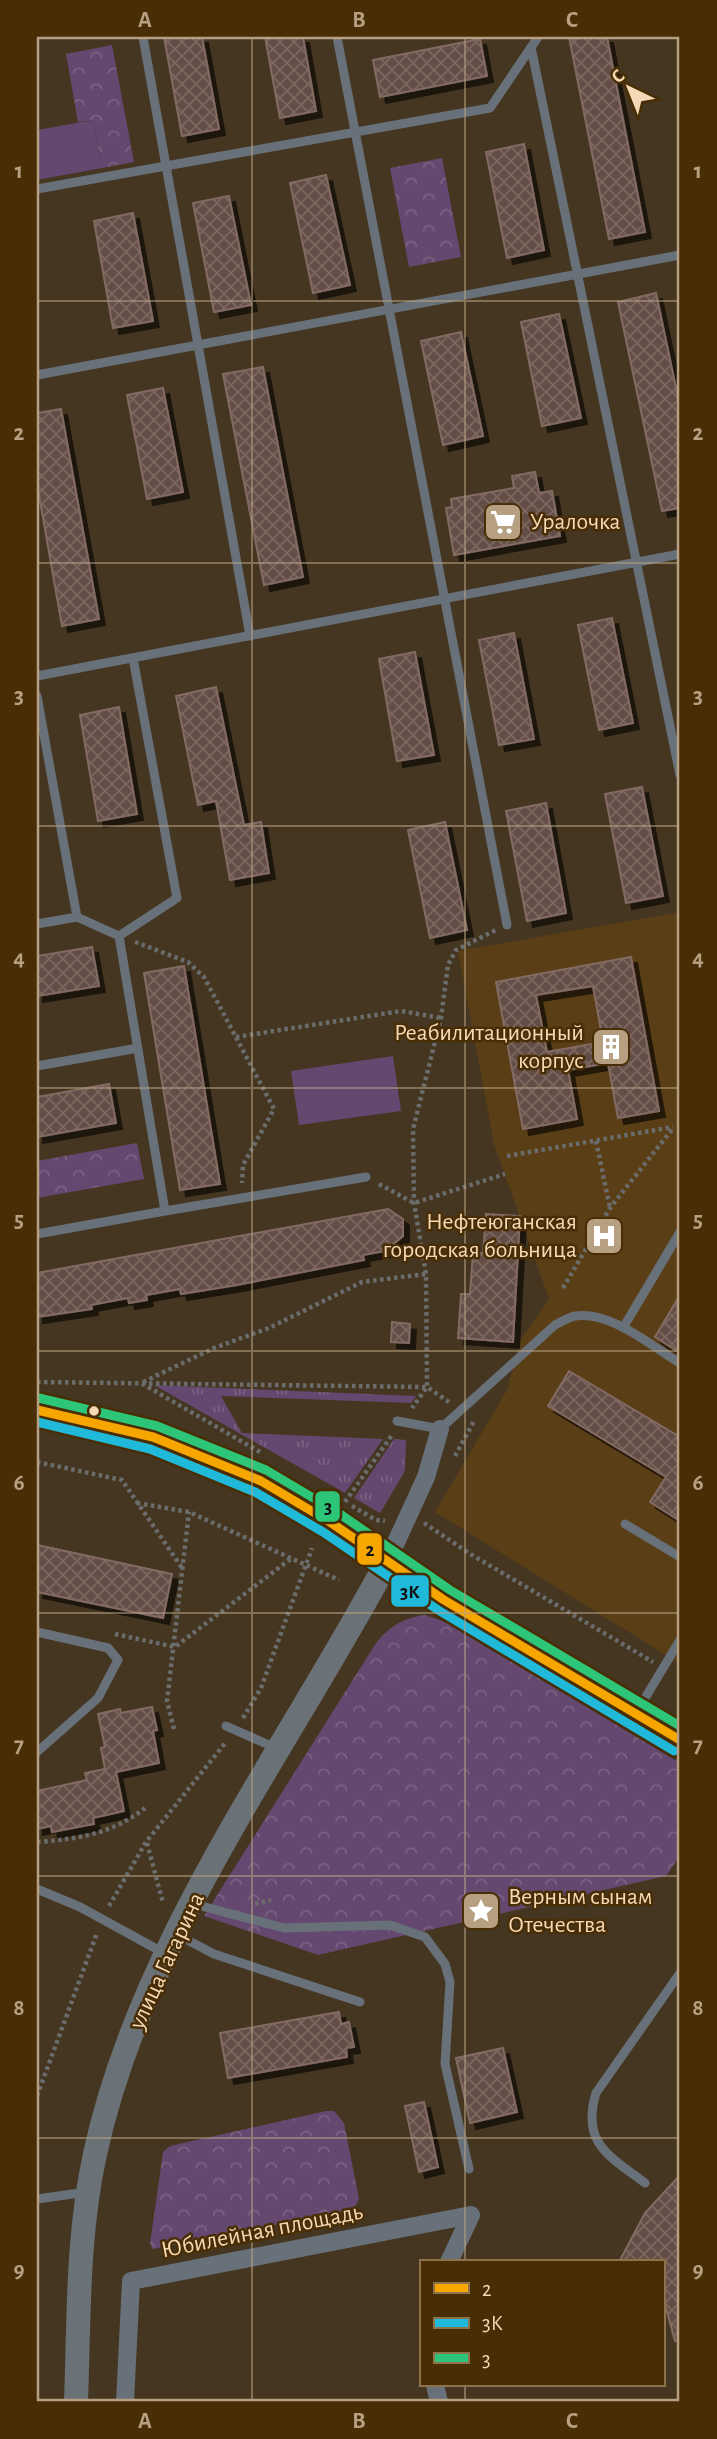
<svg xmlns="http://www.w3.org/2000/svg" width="717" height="2439" font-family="'Alegreya Sans',sans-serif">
	<defs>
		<pattern id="grass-tufts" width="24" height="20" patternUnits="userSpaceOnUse" patternTransform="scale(1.75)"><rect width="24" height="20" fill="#64486f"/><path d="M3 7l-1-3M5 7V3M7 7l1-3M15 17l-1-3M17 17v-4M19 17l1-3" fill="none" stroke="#7b6281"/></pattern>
		<pattern id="park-crowns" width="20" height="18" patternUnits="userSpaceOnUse" patternTransform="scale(1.75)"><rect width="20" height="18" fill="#64486f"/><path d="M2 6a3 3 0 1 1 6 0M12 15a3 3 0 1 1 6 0" fill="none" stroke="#7b6281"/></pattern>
		<pattern id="building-cross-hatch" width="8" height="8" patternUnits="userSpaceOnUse" patternTransform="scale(1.75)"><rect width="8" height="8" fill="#644e47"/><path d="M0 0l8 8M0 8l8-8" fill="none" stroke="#7b675f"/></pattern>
		<filter id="shadow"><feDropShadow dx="6" dy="6" stdDeviation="0" flood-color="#0009"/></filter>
	</defs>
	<rect width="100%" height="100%" fill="#453621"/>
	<path fill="#5a3e15" d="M680,912V1664L435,1512L507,1390L521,1339L549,1299L494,1144L458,951Z"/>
	<path fill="url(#grass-tufts)" d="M154,1385L416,1396L411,1403L221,1396L242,1433L383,1439L345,1493Z
		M394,1439L406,1440L405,1471L380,1513L354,1498Z"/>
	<path fill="url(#park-crowns)" d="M112,45L134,162L102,168L93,120L78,122L66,54Z
		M442,158L461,257L409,267L390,168Z
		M137,1143L144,1179L37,1198V1161Z
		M425,1615L448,1623L680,1763V1856L666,1876L318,1955L204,1916L376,1643C390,1626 403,1618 425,1615Z
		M326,2111H334L344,2123L359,2199L354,2209L153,2249L150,2244L163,2152L170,2146Z"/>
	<path fill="#64486f" d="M93,120L102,168L37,180V130Z
		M393,1056L401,1111L299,1125L291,1071Z"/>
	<path fill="url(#building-cross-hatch)" stroke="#836b64" stroke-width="2" fill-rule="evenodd" filter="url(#shadow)" d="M164,37H202L219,129L182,136Z
		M265,37H303L316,111L280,118Z
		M569,37H607L645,232L609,239Z
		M480,39L487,76L380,97L373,60Z
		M524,144L544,250L507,258L486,152Z
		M326,175L350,285L313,293L290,183Z
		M229,196L251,305L214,312L193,203Z
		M133,213L153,321L113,328L94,221Z
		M656,293L680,407V508L662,511L618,302Z
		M559,314L581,418L542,426L521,322Z
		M461,332L483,436L443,445L421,341Z
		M263,367L303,577L264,585L223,374Z
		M163,388L183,492L147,499L127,395Z
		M61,409L99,619L62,626L37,484V413Z
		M535,472L539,493L552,491L560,536L454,555L446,508L452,507L451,499L514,488L512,476Z
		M612,618L633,723L599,730L578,625Z
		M514,633L534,739L499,745L479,640Z
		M415,652L434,755L397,761L379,659Z
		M216,687L244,825L261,822L269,873L230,880L216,801L198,805L176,696Z
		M119,707L137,814L98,821L80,715Z
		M642,787L663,896L626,903L605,794Z
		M546,803L566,913L527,921L506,811Z
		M445,822L467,930L430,938L408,830Z
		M92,947L99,986L37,996V956Z
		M631,957L659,1111L618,1118L608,1063L568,1070L577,1119L523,1129L496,982ZM593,986L603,1042L547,1052L536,995Z
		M184,966L220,1184L180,1190L144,973Z
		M109,1084L116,1123L37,1137V1097Z
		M388,1209L403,1219V1236L385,1251L363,1255L364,1260L237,1285L181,1294L180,1289L146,1295L147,1300L129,1303L128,1298L91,1305L92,1309L37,1317V1273Z
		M486,1214L520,1216L513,1342L458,1338L461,1294H470L473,1252L483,1253Z
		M680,1295V1353L655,1337Z
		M392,1322L410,1324L409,1343L391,1342Z
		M569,1371L680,1437V1521L650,1502L666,1477L548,1406Z
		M37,1545L172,1574L163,1618L37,1592Z
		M152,1707L157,1730L153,1731L159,1763L116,1772L124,1811L93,1818L94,1824L52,1832L51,1826L37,1829V1791L87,1780L85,1773L105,1769L101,1748L105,1747L98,1714L120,1709L121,1713Z
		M339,2012L341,2024L349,2022L354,2047L346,2048L347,2057L228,2078L220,2033Z
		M503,2048L517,2112L470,2123L456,2058Z
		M424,2102L438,2167L419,2172L405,2106Z
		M680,2175V2340L675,2341L663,2297V2262H619L645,2213Z"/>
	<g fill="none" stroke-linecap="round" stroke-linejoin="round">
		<path stroke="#6b6c6c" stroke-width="4.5" stroke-dasharray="3.5 3.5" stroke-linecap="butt" d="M135,942L188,962L204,977L274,1109L243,1165L242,1183
			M236,1037L401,1011L441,1018
			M596,1141L610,1208
			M507,1156L673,1127
			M379,1184L414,1203L505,1174
			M563,1288L610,1208L674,1127
			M37,1382L427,1387L412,1408
			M449,1402L427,1387L426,1274L414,1203L413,1129L441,1018L448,965L456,950L496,930
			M260,1452L141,1383L214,1348L269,1328L362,1282L426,1274
			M455,1456L474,1421
			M37,1462L122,1480L182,1568
			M345,1502L392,1435
			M137,1503L189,1512L339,1580
			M352,1506L376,1520L385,1521
			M424,1523L472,1555L653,1662
			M115,1634L175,1647L293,1557
			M243,1718L261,1688L312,1548
			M174,1729L167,1701L189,1512
			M37,1842C78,1839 112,1834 145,1808
			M147,1843L163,1903
			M255,1904L271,1900
			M109,1906L146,1842L226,1742
			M37,2096L97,1933"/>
		<path stroke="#68717a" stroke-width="9" d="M143,37L250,636
			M337,37L507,925
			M531,47L680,775
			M37,189L490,108L538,37
			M37,375L680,255
			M37,676L680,554
			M37,696L77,917
			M37,924L77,917L119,936L165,1211L37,1234
			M119,936L177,898L133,658
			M37,1066L138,1048
			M165,1211L366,1177
			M623,1328L680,1232
			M397,1421L440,1429L555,1325C561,1322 569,1317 575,1316C612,1311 651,1346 680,1363
			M625,1524L680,1557
			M37,1632L108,1648L118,1660L98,1698L37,1752
			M636,1713L680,1640
			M226,1726L278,1749
			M37,1889L80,1907L164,1953
			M194,1904L284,1928L390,1925L425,1937L445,1964L450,1982L445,2064L469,2169
			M178,1935L214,1954L360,2002
			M645,2183C609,2156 581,2143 596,2093L680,1973
			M37,2199L87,2192"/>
		<path stroke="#68717a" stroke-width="18" d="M387,1562L426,1477L440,1429
			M435,2385L439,2402
			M125,2402L131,2281L471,2215L449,2262"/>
		<path stroke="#6a7278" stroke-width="24" d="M37,1410C146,1429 238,1460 330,1522C369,1547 405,1576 444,1600C522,1648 601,1693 680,1740
			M76,2402C79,2319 77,2236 95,2154C141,1941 285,1752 387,1562"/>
		<defs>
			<path id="bus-1" d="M37,1410L153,1437L261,1481L330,1522L444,1600L680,1740"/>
			<path id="bus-2" d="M37,1422L150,1449L255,1492L323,1532L438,1610L674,1751"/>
			<path id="bus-3" d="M39,1398L157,1426L266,1470L337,1512L450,1590L680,1726"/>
		</defs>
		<use href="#bus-1" stroke="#492e05" stroke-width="14"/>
		<use href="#bus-2" stroke="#492e05" stroke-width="14"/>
		<use href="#bus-3" stroke="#492e05" stroke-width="14"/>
		<use href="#bus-1" stroke="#f7a600" stroke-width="9"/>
		<use href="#bus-2" stroke="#20b9da" stroke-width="9"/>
		<use href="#bus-3" stroke="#2dc577" stroke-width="9"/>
	</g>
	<path fill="none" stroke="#b7a082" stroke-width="2" stroke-opacity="0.55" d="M252,37V2402M465,37V2262M37,301H680M37,563H680M37,826H680M37,1088H680M37,1351H680M37,1613H680M37,1876H680M37,2138H680M465,2385V2402"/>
	<defs>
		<symbol id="supermarket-square" viewBox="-11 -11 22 22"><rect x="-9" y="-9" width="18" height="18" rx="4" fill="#b7a082" stroke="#492e05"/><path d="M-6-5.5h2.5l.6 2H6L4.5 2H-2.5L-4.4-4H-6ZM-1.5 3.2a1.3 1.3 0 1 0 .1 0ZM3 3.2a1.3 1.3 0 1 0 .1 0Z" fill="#fff"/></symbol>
		<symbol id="building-square" viewBox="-11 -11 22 22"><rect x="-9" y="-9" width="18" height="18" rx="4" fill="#b7a082" stroke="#492e05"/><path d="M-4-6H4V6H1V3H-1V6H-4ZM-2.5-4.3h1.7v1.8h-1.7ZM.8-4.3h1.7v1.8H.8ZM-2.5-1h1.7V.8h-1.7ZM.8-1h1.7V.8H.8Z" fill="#fff"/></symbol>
		<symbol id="hospital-square" viewBox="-11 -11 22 22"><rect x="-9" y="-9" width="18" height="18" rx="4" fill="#b7a082" stroke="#492e05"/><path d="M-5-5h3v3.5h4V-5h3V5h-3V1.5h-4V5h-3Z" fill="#fff"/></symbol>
		<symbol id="sight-square" viewBox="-11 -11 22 22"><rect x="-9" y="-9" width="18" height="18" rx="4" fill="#b7a082" stroke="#492e05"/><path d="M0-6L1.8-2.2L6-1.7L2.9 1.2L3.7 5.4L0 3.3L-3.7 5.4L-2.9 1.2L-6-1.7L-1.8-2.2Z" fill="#fff"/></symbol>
	</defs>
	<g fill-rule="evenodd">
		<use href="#supermarket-square" x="481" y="500" width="44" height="44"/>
		<use href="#building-square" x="589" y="1025" width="44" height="44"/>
		<use href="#hospital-square" x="582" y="1214" width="44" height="44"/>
		<use href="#sight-square" x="459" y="1889" width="44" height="44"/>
	</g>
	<circle fill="#f5d9b7" stroke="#492e05" stroke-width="2.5" cx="94" cy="1411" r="6"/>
	<g text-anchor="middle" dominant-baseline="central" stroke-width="5" stroke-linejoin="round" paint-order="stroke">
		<g font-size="24" fill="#f5d9b7" stroke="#492e05" text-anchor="start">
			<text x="530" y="522">Уралочка</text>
			<text x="584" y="1033" text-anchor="end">Реабилитационный<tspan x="584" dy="28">корпус</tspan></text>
			<text x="577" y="1222" text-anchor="end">Нефтеюганская<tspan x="577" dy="28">городская больница</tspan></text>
			<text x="508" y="1897">Верным сынам<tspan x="508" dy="28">Отечества</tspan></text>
		</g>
		<g font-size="24" fill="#f5d9b7" stroke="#492e05">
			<text transform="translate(167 1961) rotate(-65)">улица Гагарина</text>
			<text transform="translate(262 2231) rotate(-11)">Юбилейная площадь</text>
		</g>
	</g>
	<g stroke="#492e05" stroke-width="2.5">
		<rect x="314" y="1490" width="27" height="33" rx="7" fill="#2dc577"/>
		<rect x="356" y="1532" width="27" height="34" rx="7" fill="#f7a600"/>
		<rect x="390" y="1574" width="40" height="34" rx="7" fill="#20b9da"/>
	</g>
	<g font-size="19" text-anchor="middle" font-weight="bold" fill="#111">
		<text x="328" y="1513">3</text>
		<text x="370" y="1556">2</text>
		<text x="410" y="1598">3К</text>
	</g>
	<rect width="717" height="2439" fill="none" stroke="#492e05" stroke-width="77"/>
	<rect x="420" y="2260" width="245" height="126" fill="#492e05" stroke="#8e724c" stroke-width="2"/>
	<rect x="434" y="2283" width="35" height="10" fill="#f7a600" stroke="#8e724c" stroke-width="2"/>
	<text x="482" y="2296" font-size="21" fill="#f5d9b7">2</text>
	<rect x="434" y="2318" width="35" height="10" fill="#20b9da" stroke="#8e724c" stroke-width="2"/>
	<text x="482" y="2330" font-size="21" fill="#f5d9b7">3К</text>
	<rect x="434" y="2353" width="35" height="10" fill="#2dc577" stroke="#8e724c" stroke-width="2"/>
	<text x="482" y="2366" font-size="21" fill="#f5d9b7">3</text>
	<g transform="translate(629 88) rotate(317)" stroke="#492e05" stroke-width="5" paint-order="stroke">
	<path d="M0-5L12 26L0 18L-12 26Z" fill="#f5d9b7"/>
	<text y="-10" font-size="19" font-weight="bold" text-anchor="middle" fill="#f5d9b7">С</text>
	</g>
	<rect x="38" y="38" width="640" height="2362" fill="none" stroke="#b7a082" stroke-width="2.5"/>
	<g font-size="23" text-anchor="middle" font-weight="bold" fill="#b7a082">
		<text x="145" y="27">A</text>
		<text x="359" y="27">B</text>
		<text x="572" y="27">C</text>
		<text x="19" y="178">1</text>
		<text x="698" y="178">1</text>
		<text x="19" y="440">2</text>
		<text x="698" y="440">2</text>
		<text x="19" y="703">3</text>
		<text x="698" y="703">3</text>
		<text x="19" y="965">4</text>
		<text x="698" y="965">4</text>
		<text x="19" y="1227">5</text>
		<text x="698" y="1227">5</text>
		<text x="19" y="1490">6</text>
		<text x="698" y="1490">6</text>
		<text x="19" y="1752">7</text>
		<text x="698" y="1752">7</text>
		<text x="19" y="2015">8</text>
		<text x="698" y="2015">8</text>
		<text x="19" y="2277">9</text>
		<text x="698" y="2277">9</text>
		<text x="145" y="2428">A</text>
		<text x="359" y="2428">B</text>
		<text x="572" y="2428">C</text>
	</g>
</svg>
